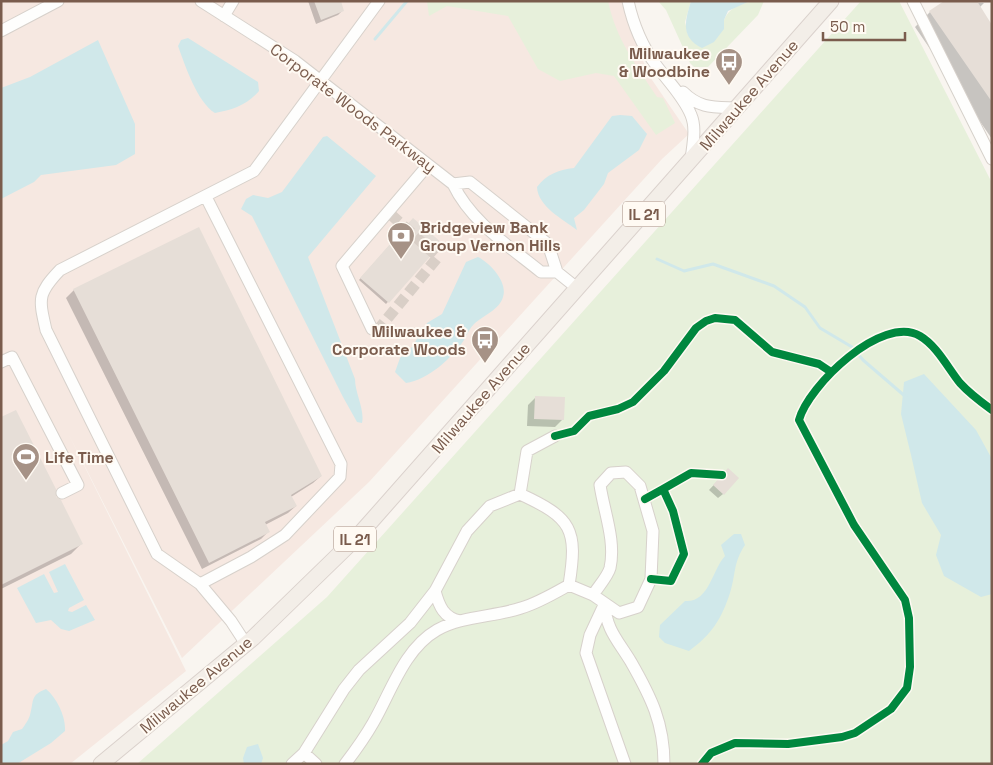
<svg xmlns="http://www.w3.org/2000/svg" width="993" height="765" font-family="'Space Grotesk',sans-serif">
	<rect width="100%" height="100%" fill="#f9f5f0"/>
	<path fill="#f6e8e1" d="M1,1H621L648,74L689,134L662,159L369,482L182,658L69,435L186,671L70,764H1Z"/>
	<path fill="#e7f0db" d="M427,1H608C616,39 636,65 657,97L663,98L675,123L656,135L614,76L596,73L560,81L538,69L508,16L447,6L429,16Z
		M658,1H691L685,22L688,35L724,20C731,4 748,1 764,1L758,15L708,67H694L690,63L666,10Z
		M861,1H899L992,183V764H137L327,597Z"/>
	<path fill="#d0e8ea" d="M691,1H750L728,11L724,20V29L714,42L702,48C680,37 685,21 691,1Z
		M188,38L258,82L259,91C247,105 232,110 215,113C197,102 185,65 178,46L181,40Z
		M98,40L135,124V154L116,165L41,175L34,182L1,199V88L30,77Z
		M620,115L632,116L647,134L639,150L608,173L604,184L584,210L574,218L577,230C563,219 538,207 537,187C547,174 558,170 574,168L612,116Z
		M327,136L376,176L308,257L355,379C355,393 365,410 362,423L357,422L343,397L252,216L241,209L246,199L253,195L268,198L282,192L323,137Z
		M478,257C490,263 508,282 503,297C500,309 483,316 474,324C470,328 467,334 464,340C452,358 428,380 406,383L395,372L400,358L412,347L427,323L442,314L466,262Z
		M924,374L976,430L992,459V594L981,597L944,576L936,555L941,535L922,503L911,455L901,414L904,382Z
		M734,534H741L745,545C733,563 736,574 730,593C721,620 712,634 689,651L665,643L659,637L660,625L685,601C709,603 712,570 725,556L721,545Z
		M65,564L84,600L69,608L68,611L72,612L86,605L95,620L69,631L61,629L51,620L36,623L17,588L44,574L54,593L58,592L49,572Z
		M46,689C57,698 66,717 65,731L51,743L17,764H1V745L8,741L13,732L22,729C25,725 29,719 30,715C34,701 30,695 46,689Z
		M258,744L263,758L261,764H244L243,758L247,747Z"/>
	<path fill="#0003" d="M308,1H340L343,10L338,15L316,24Z
		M947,1L984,3L980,7L992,28V139L915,27L930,12Z
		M413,219L440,243L386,304L359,280Z
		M74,290L321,476L313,483L291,497L296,506L288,513L265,525L268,532L261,539L202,569L66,298Z
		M535,398L563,419L555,427L527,426L528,405Z
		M1,419L54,497L81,544L71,554L1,589Z
		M728,470L723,494L718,498L709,490Z"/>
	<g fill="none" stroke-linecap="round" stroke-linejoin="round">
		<path stroke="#d0e8ea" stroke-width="3" d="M375,39L407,1
			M657,259L684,271L713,264L774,286L805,307L820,328L852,347L863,360L906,397"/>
	</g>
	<path fill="#e6ded7" d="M314,1H341L344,11L321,20Z
		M944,1H977L992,25V102L929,11Z
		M413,218L442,243L389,303L360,278Z
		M199,227L322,476L291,495L297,506L265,522L270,532L209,563L73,289Z
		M535,396L565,397L564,420L534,419Z
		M16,410L56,489V497L61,500L83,544L1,585V417Z
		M728,468L739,478L724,495L713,485Z"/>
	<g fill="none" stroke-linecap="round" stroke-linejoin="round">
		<path stroke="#d9cfc7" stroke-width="11" stroke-dasharray="11 5.5" stroke-linecap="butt" d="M377,331L438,257L388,212"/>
		<defs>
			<path id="minor" d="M201,1L295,61L453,184
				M628,1C633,24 642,46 656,65C667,80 684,97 691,115C697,129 692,147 691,161
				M913,1L992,159
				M224,16L233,1
				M1,31L58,1
				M683,92C700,109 714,107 737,108
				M206,197L341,464L340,477L285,535L251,557L200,584L157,554L46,330C39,299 37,294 60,270L254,171L379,1
				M557,272H541C509,246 471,222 453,184L470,182L548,244L557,272L577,288
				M377,331L372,329L342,266L428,165
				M1,362L12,357L78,485L62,493
				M520,494L527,451L555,436
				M200,584L231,621L246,644
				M569,585L593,595L619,613L638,607L651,579L653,531L640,486L626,472L611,473L600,485C604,512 616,541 610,568C608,576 598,587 593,595
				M435,591C439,606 444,618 460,621
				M604,603C607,631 617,639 631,662C651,697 664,723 664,764
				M604,605L590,635L586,653L625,764
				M304,753L316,764
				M292,764L304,753L344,689L359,670L410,623L435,591L467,531L490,506L520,494C572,518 578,529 569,585C553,594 538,603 521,608C494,617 462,616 437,630C404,649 391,692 373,723C365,737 355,751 345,764"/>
			<path id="major" d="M101,764L253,638L359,535L831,1"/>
		</defs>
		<use href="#minor" stroke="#d7d1cb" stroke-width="13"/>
		<use href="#major" stroke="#dad1cc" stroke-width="17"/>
		<use href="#minor" stroke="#fefefd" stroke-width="11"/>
		<use href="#major" stroke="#f3eee8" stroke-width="15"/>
		<defs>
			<path id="cycleway" d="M555,436L574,431L589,416L618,409L633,402L664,371L696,328L706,321L715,318L735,320L772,352L819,364L831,372
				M663,489L691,473L722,475
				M645,499L663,489L673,511L684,554L671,581L651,579
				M702,764L711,753L735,743L788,744L842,737L855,733L891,709L907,688L910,667L909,618L905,600L854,525L799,420C808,386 882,314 920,336C937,346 948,368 960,383C969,393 981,402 992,410"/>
		</defs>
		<use href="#cycleway" stroke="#fffaf3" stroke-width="11"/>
		<use href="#cycleway" stroke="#00873e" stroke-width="8"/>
	</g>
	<defs>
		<symbol id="bus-pin" viewBox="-11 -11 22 30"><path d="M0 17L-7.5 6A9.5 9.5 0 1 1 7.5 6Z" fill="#a69286" stroke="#fffaf3"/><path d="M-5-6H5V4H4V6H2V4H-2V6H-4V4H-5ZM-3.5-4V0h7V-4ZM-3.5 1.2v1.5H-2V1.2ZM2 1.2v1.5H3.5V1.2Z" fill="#fff"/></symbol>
		<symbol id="bank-pin" viewBox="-11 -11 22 30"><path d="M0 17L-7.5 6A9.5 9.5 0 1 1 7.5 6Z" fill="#a69286" stroke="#fffaf3"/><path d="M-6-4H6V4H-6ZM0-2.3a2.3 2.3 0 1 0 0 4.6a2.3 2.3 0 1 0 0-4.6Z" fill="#fff"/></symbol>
		<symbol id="stadium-pin" viewBox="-11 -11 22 30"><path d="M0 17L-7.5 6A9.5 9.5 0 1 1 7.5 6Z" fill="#a69286" stroke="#fffaf3"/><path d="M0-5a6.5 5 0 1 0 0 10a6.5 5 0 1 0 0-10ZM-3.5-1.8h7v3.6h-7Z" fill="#fff"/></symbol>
	</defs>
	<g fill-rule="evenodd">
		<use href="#bus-pin" x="713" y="46" width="32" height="43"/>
		<use href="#bank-pin" x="385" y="220" width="32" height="43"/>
		<use href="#bus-pin" x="469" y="324" width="32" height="43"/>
		<use href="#stadium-pin" x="10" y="441" width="32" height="43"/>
	</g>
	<g text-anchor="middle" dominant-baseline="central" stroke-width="4" stroke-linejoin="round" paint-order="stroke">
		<g fill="#fffaf3" stroke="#a28b7f" stroke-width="1">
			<rect x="623" y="201.5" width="42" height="25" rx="4"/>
			<rect x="334" y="526.5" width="42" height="25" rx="4"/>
		</g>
		<g font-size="15" font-weight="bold" fill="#7a5c4d">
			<text x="644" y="214">IL 21</text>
			<text x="355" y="539">IL 21</text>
		</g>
		<g font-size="16" font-weight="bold" fill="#7a5c4d" stroke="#fffaf3" text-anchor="end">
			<text x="710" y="53">Milwaukee<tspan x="710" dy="18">&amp; Woodbine</tspan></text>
			<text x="420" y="227" text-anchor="start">Bridgeview Bank<tspan x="420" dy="18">Group Vernon Hills</tspan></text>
			<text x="466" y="331">Milwaukee &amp;<tspan x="466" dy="18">Corporate Woods</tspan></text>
			<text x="45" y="457" text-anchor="start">Life Time</text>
		</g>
		<g font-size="16" fill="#7a5c4d" stroke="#fffaf3">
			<text transform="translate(749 95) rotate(-49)">Milwaukee Avenue</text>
			<text transform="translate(353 108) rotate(37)">Corporate Woods Parkway</text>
			<text transform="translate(481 398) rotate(-49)">Milwaukee Avenue</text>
			<text transform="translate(196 685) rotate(-40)">Milwaukee Avenue</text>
		</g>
	</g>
	<rect width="993" height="765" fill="none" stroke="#7a5c4d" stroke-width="5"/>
	<path d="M823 32v8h82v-8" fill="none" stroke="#7a5c4d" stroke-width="2.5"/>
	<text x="830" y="32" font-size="15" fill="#7a5c4d" stroke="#fffaf3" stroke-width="4" paint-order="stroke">50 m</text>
</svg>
